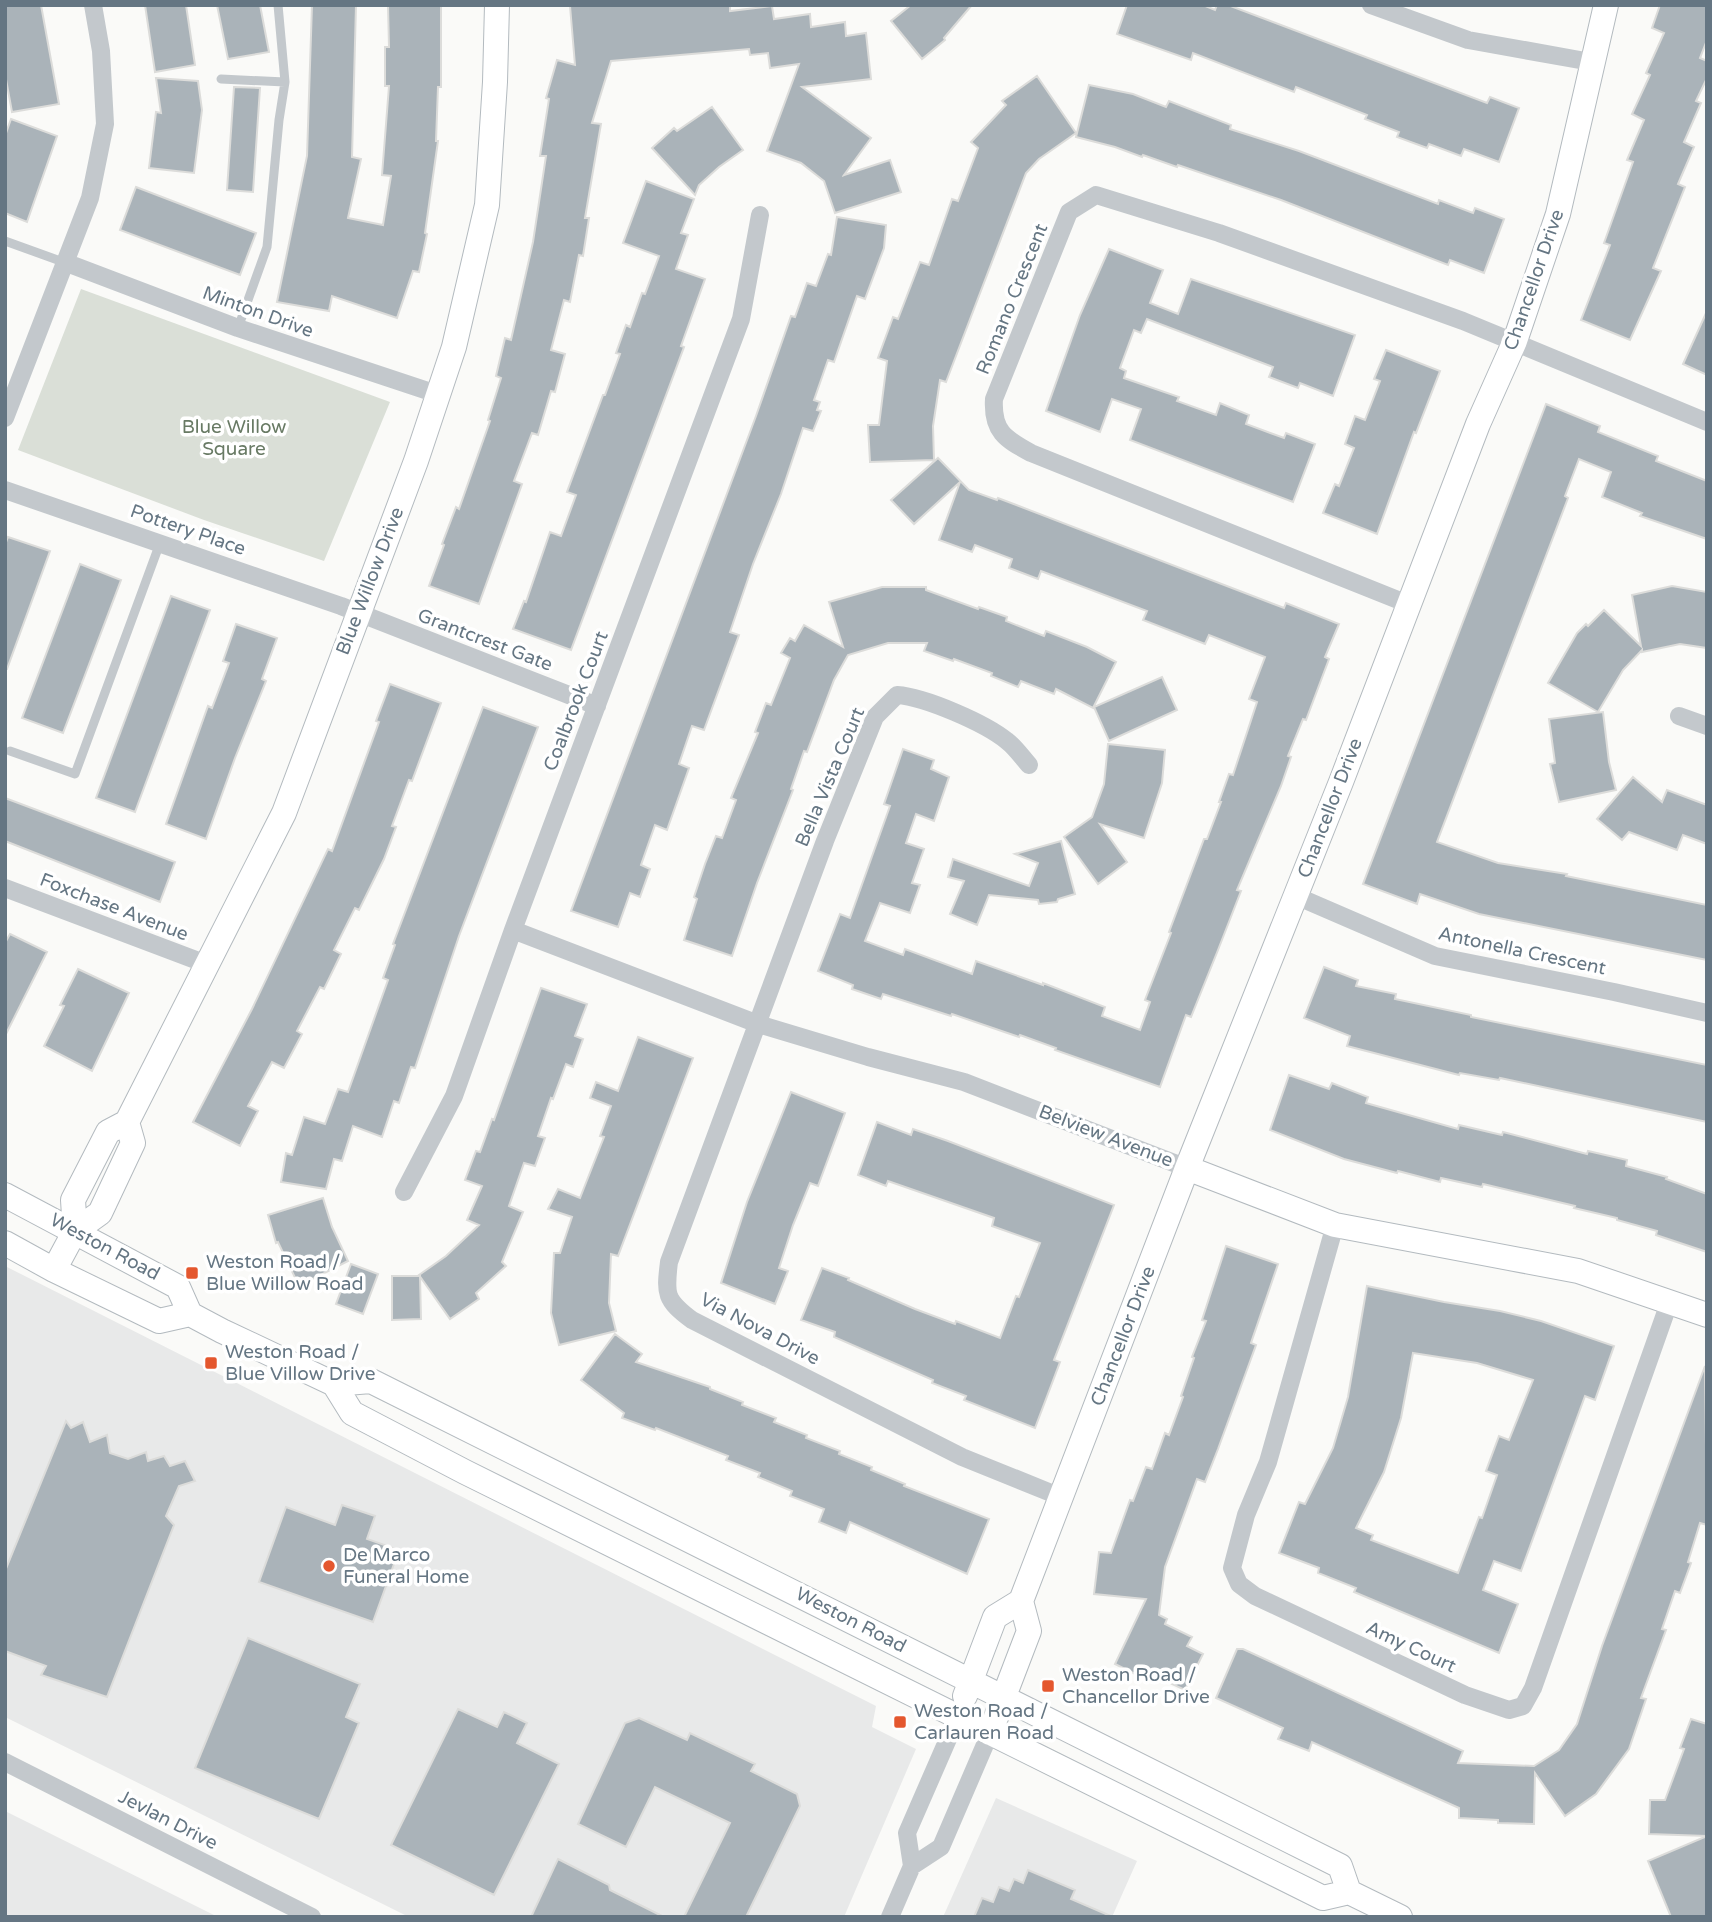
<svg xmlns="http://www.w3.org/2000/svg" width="1712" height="1922" font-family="'Varela Round',sans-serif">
	<rect width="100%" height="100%" fill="#fafaf8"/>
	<path fill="#e8e9e9" d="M5,1266L876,1706L872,1727L916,1749L844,1917H409L5,1717Z
		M996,1798L1137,1861L1112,1917H943Z
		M5,1811L218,1917H5Z"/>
	<path fill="#dadfd7" d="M81,289L390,402L324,561L204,520L18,450Z"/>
	<path fill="#aab3b9" stroke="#dcdcda" stroke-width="2" fill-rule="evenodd" d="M5,5H41L59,104L12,112L5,74Z
		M145,5H186L195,65L155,72Z
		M217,5H260L269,52L228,59Z
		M312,5H356L352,157L361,159L348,218L383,225L391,176L382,175L389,86H385V47H389L388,5H441V87H438L436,141H438L425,233L427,234L419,272L413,271L397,318L332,296L329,311L277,302L307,156Z
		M581,5H730V11L772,6L774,19L810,14L811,27L845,22L846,36L866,33L871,79L802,87L871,138L844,175L890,160L901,192L835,213L824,181L801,163L767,151L799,64L770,68L768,53L750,55L749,49L611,61L592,123L601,124L585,218H589L583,256L579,255L570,302L564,300L551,350L565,354L555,392L551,391L538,435L532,433L514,481L522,484L479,604L429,586L444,545L442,544L456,507L459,509L490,421L488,420L501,378L496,376L505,338L511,340L533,242L546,156H540L549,99L546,98L557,60L575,65L570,6Z
		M911,5H972L944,38L945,40L922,59L891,21Z
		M1127,5H1203L1215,10L1217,5H1228L1487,103L1490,97L1519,108L1499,162L1464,149L1461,156L1429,144L1427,148L1397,137L1399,132L1365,119L1367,115L1296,87L1294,92L1193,53L1191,60L1117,34Z
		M1660,5H1707V40L1700,58L1707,61V78L1696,101L1701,103L1684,142L1694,147L1678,184L1685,187L1653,268L1661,271L1630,340L1581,320L1610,245L1604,243L1633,162L1627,160L1644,120L1632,114L1650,75L1646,73L1664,33L1652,28Z
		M1037,76L1076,133L1039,159L1026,173L946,382L940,380L933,426L934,460L870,462L868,425H879L887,361L878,358L893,317L898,319L920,262L929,265L952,199L958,201L978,148L971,142L1006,105L1002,101Z
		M156,78L198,81L202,110L194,173L149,168L156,112L161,113Z
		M1089,85L1133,94L1166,107L1169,101L1231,125L1230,129L1299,151L1438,204L1439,200L1473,213L1475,208L1504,219L1484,273L1450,260L1448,265L1281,200L1178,165L1177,167L1143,155L1142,157L1115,147L1076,137Z
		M234,87L260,88L253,192L227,190Z
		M712,107L743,150L719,167L699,185L695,195L652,148L674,128L677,131Z
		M11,119L57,136L27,222L5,213V136Z
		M646,181L694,199L681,233L688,235L676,269L705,279L681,346L684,347L571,650L513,629L524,601L526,602L550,532L561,536L576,495L567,492L603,395H605L620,354L616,353L626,325L630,327L642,293L645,294L659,256L623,243Z
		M136,187L256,233L240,275L120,230Z
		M837,217L886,225L884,248L865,299L857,296L834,362L828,360L814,400L820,402L817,410L821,411L813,431L803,428L781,494L753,564L730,632L739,635L704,730L692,726L679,764L689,768L667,830L655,825L641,865L650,869L640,897L630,893L618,927L571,911L756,416L791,316L795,317L807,283L816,286L828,254L831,255Z
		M1109,249L1163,270L1150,303L1178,314L1191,279L1355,335L1333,396L1300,383L1298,388L1269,377L1273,367L1147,319L1141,333L1134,330L1120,368L1126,371L1124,378L1179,397L1177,401L1216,415L1220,403L1249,415L1246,424L1284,438L1286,433L1315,444L1293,502L1130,440L1141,409L1112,399L1100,432L1046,411L1080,315Z
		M1707,311V375L1683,364Z
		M1386,350L1440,371L1416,433L1414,432L1377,534L1323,513L1335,484L1339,486L1354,448L1345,444L1355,416L1365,420L1380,381L1374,379Z
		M1546,404L1600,426L1598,432L1658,456L1656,461L1707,481V539L1640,516L1642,513L1602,497L1611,472L1579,459L1565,496L1568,498L1437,842L1498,863L1567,874L1566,876L1707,905V960L1479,914L1420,894L1417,904L1363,884Z
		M938,458L969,490L997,500L998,498L1284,608L1286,603L1339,624L1325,657L1329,659L1306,720L1303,719L1288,756L1291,757L1281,786L1237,890L1241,891L1218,950L1191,1017L1186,1015L1160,1087L1055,1050L1056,1048L1020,1035L1019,1037L952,1014L951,1016L883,994L881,999L852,989L853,985L818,971L840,914L850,918L890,806L884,804L903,749L934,760L931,769L949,777L934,821L916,814L906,843L924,849L912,883L920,885L910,913L880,903L865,941L903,955L905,949L972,974L976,961L1043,985V983L1105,1007L1102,1016L1140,1030L1150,1002L1145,1000L1171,933L1169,932L1204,839H1207L1221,802H1219L1229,774L1233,775L1257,702L1249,699L1265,657L1209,635L1205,644L1143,620L1147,611L1041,571L1038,579L1009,568L1012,559L975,545L972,552L939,540L960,482L914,524L891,500Z
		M8,537L50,551L7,669H5V545Z
		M80,564L121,580L63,733L22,718Z
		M1672,586L1707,592V648L1680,644L1642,652V650L1623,670L1598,712L1548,683L1577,633L1586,624L1588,626L1604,610L1641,646L1632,595Z
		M882,587H926V590L978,609L979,607L1007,617L1006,621L1044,636L1046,631L1087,647L1116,662L1093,708L1056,689L1054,694L1021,681L1018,687L991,676L992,673L954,659L953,661L924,651L927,643H888L848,655L834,680L807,752L804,751L791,789L793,790L757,883L732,956L684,940L697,899L694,897L705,864L716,836L722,838L736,800L731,798L758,733L755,732L766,703L771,705L790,658L781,653L790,638L795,641L804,625L843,647L829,602Z
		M171,596L210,610L135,812L96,798Z
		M236,624L277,638L262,679L266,681L235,758L206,839L166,824L208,706L212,708L229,663L223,661Z
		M1162,677L1177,710L1109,741L1094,707Z
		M390,684L441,703L412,781L409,780L392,826L396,827L384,859L359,910L355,908L334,950L341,954L324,989L320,987L297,1031L302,1034L284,1068L272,1062L248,1106L258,1111L240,1146L193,1122L252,1009L328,849L332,851L379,722L376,721Z
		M483,707L538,727L459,936L415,1068L411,1067L399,1103L394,1101L382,1137L353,1126L342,1161L334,1159L326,1189L281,1182L286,1153L292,1155L304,1117L325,1124L338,1089L348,1092L388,980L383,978L395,945L393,944Z
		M1603,712L1609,762L1616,790L1559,802L1550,764L1555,763L1549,719Z
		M1108,744L1165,750L1162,783L1144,838L1100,824L1127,862L1098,884L1064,837L1092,817L1104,784Z
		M1633,777L1662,802L1667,790L1707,805V844L1683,835L1677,850L1629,832L1622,840L1597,819Z
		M5,798L175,862L160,902L5,841Z
		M1061,841L1075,894L1058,899L1057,902L1039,904L1038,900L989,895L977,925L950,914L964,881L948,877L953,859L1029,886L1038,863L1015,854Z
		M10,934L47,952L5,1036V943Z
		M1324,967L1358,980L1356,986L1396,994L1395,999L1471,1015V1017L1707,1065V1122L1500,1078L1499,1080L1460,1073L1459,1075L1347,1046L1350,1036L1304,1018Z
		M78,969L129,993L92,1071L44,1046L64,1006L60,1005Z
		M541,988L587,1004L575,1036L583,1039L573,1067L566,1064L553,1099L551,1098L538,1136L545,1138L535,1166L524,1163L509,1206L523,1212L502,1262L506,1266L476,1293L479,1299L450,1319L419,1275L446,1256L479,1225L467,1220L482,1186L465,1180L476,1151L480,1152L492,1119L494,1120Z
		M638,1037L693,1058L618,1256L611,1254L609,1303L616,1331L559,1345L551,1313L554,1253H560L572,1217L548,1209L558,1189L580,1198L604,1137L600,1136L611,1106L590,1098L596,1082L618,1091Z
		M1289,1075L1329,1089L1332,1083L1368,1097L1366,1103L1458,1129L1459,1125L1502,1135L1503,1132L1587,1154L1588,1151L1627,1160L1626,1166L1667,1177L1666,1179L1707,1194V1252L1656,1235L1657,1231L1617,1220V1218L1574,1208L1575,1206L1483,1184L1482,1187L1441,1178L1440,1182L1398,1171L1397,1173L1344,1159L1270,1130Z
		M791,1092L845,1113L818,1186L810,1183L793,1225L779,1268L788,1271L775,1304L721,1283L747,1202Z
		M877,1122L911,1135L913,1129L948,1141L1114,1205L1054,1360L1060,1362L1035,1428L964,1400L966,1396L932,1383L933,1380L834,1337L835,1332L801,1320L822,1268L849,1278L848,1280L915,1309L955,1324L956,1321L1000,1338L1016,1296L1019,1297L1040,1243L992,1226L994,1218L888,1181L886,1186L858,1175Z
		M323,1198L332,1227L348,1261L299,1286L278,1242L276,1243L268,1215Z
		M1226,1246L1278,1264L1251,1343L1256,1345L1218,1449L1205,1482L1197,1479L1165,1567L1159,1615L1167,1619L1165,1624L1192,1637L1187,1646L1203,1654L1185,1690L1144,1671L1141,1677L1115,1664L1146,1599L1094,1594L1099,1552L1111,1553L1130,1500L1133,1501L1146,1467L1152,1469L1165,1433L1169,1435L1183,1397L1181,1396L1194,1358L1192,1357L1206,1321L1202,1320Z
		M351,1264L378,1274L363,1314L336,1304Z
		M392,1276H420L421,1319L392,1320Z
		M1367,1286L1444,1302L1500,1311L1541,1321L1614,1346L1595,1400L1585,1396L1521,1571L1494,1561L1483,1590L1518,1604L1499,1653L1354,1592L1356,1588L1318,1573L1319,1568L1279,1553L1299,1502L1305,1504L1333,1448L1348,1397ZM1413,1353L1477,1363L1533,1380L1509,1440L1499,1436L1486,1471L1497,1475L1482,1518L1479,1517L1458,1573L1371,1540L1373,1535L1356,1528L1384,1472L1401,1418Z
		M615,1334L642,1354L636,1362L710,1387V1389L743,1402L742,1405L776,1418L774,1422L807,1435L806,1438L840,1451L839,1454L872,1467L871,1470L905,1484L904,1486L989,1519L967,1574L850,1522L846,1533L819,1522L824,1509L790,1496L792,1491L758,1477L760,1473L726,1460L728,1456L656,1428L655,1430L622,1418L624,1413L581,1380Z
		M1705,1366L1707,1525L1700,1523L1688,1562L1691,1563L1680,1593L1675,1591L1662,1629L1666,1630L1641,1698L1646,1699L1629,1749L1596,1794L1565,1816L1535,1773L1534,1824L1498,1823V1820L1459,1818V1808L1312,1742L1309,1751L1278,1739L1283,1728L1216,1698L1237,1649H1243L1463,1751L1458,1763L1534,1766L1559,1750L1577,1724L1602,1646Z
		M66,1421L71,1428L83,1422L90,1442L107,1435L110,1453L128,1459L146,1452L148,1461L164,1456L170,1466L185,1461L195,1481L179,1486L166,1516L174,1525L107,1697L41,1675L46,1666L5,1651V1571Z
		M342,1505L375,1516L367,1539L399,1550L373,1622L259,1582L286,1507L335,1525Z
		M248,1638L360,1684L346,1717L359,1723L319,1819L195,1768Z
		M458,1709L497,1727L504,1712L527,1723L517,1743L559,1764L494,1895L391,1845Z
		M639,1718L687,1740L690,1733L755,1764L751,1771L797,1794L800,1806L746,1917H684L730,1823L655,1787L626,1847L578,1824L625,1723Z
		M1691,1719L1707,1724V1836L1649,1834L1650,1800H1665L1684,1749L1680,1748Z
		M1707,1836V1917H1671L1648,1861Z
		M558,1859L609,1885L610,1890L664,1917H531Z
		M1028,1870L1075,1890L1071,1899L1113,1917H974L982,1898L993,1902L999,1887L1009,1891L1014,1879L1023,1883Z"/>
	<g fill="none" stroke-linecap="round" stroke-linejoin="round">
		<defs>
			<path id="secondary" d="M1187,1168L1335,1225L1578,1271L1707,1315
				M5,1195L178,1287L190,1314L222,1331L334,1384L371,1381L1340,1866L1349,1892
				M75,1231L73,1200L108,1132L127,1122L284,813L416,461L454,347L487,205L495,82L497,5
				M5,1243L54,1270L159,1321L190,1314
				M54,1270L75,1231L100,1213L133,1143L127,1122
				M334,1384L352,1413L465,1472L1323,1898L1349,1892L1400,1917
				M965,1696L995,1617L1021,1601
				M990,1733L1029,1631L1021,1601L1187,1168L1341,782L1478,424L1515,341L1558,214L1606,5"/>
		</defs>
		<use href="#secondary" stroke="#b3babf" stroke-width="26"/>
		<path stroke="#c3c8cc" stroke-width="9" d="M221,79L285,82
			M5,241L66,263
			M238,328L267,247L279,120L285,82L278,5
			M10,751L75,774L160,543"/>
		<path stroke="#c3c8cc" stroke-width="18" d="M1371,5L1468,40L1591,62
			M67,263L238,328L437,394
			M5,418L90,198L105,124L101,51L93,5
			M5,490L341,606L597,706
			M1408,604L1031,453C1005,439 992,431 994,399L1069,212L1096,195L1219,233L1463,321L1707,422
			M1679,716L1707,726
			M1029,765C1022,757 1015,747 1007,741C985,723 925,697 897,695L875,717L825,841L669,1262C665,1294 665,1300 692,1320L962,1457L1061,1497
			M5,888L209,965
			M1296,896L1435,956L1614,992L1707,1013
			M513,930L758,1024L868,1057L964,1082L1187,1168
			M404,1192L454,1096L513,930L741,319L760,215
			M1335,1225L1268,1462L1246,1515L1232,1568L1239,1584L1255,1596L1465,1695L1509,1710L1523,1706L1533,1688L1669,1303
			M5,1762L312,1917
			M912,1866L941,1847L990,1733
			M890,1917L912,1866L907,1833L958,1716"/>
		<use href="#secondary" stroke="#fff" stroke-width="24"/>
	</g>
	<g fill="#e4572e" stroke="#fff" stroke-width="2.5">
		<rect x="185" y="1266" width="14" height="14" rx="3.5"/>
		<rect x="204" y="1356" width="14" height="14" rx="3.5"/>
		<circle cx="329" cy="1566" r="7"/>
		<rect x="1041" y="1679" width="14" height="14" rx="3.5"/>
		<rect x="893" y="1715" width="14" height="14" rx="3.5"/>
	</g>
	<g text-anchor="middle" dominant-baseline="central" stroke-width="7" stroke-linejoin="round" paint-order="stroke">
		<g font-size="19" fill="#657683" stroke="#fff">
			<text transform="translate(1534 280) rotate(-71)">Chancellor Drive</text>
			<text transform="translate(1012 299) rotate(-68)">Romano Crescent</text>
			<text transform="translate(258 312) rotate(20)">Minton Drive</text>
			<text transform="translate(188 530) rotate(19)">Pottery Place</text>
			<text transform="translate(370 581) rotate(-69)">Blue Willow Drive</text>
			<text transform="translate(485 640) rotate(21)">Grantcrest Gate</text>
			<text transform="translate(576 701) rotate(-69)">Coalbrook Court</text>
			<text transform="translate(830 777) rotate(-67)">Bella Vista Court</text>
			<text transform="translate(1330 808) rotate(-69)">Chancellor Drive</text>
			<text transform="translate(114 907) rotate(21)">Foxchase Avenue</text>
			<text transform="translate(1522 951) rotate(12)">Antonella Crescent</text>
			<text transform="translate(1106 1136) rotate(21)">Belview Avenue</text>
			<text transform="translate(105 1247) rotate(28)">Weston Road</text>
			<text transform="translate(760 1329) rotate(28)">Via Nova Drive</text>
			<text transform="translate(1123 1336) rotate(-69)">Chancellor Drive</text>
			<text transform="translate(851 1620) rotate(27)">Weston Road</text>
			<text transform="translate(1411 1647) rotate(25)">Amy Court</text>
			<text transform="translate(168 1820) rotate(27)">Jevlan Drive</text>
		</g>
		<g font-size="19" fill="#687a64" stroke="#fff">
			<text x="234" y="427">Blue Willow<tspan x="234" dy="22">Square</tspan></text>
		</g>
		<g font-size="19" fill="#657683" stroke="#fff" text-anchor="start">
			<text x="206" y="1262">Weston Road /<tspan x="206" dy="22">Blue Willow Road</tspan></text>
			<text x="225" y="1352">Weston Road /<tspan x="225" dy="22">Blue Villow Drive</tspan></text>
			<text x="343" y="1555">De Marco<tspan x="343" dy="22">Funeral Home</tspan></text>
			<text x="1062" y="1675">Weston Road /<tspan x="1062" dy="22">Chancellor Drive</tspan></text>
			<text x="914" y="1711">Weston Road /<tspan x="914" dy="22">Carlauren Road</tspan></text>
		</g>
	</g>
	<rect width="1712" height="1922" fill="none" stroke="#657683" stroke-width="14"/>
</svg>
